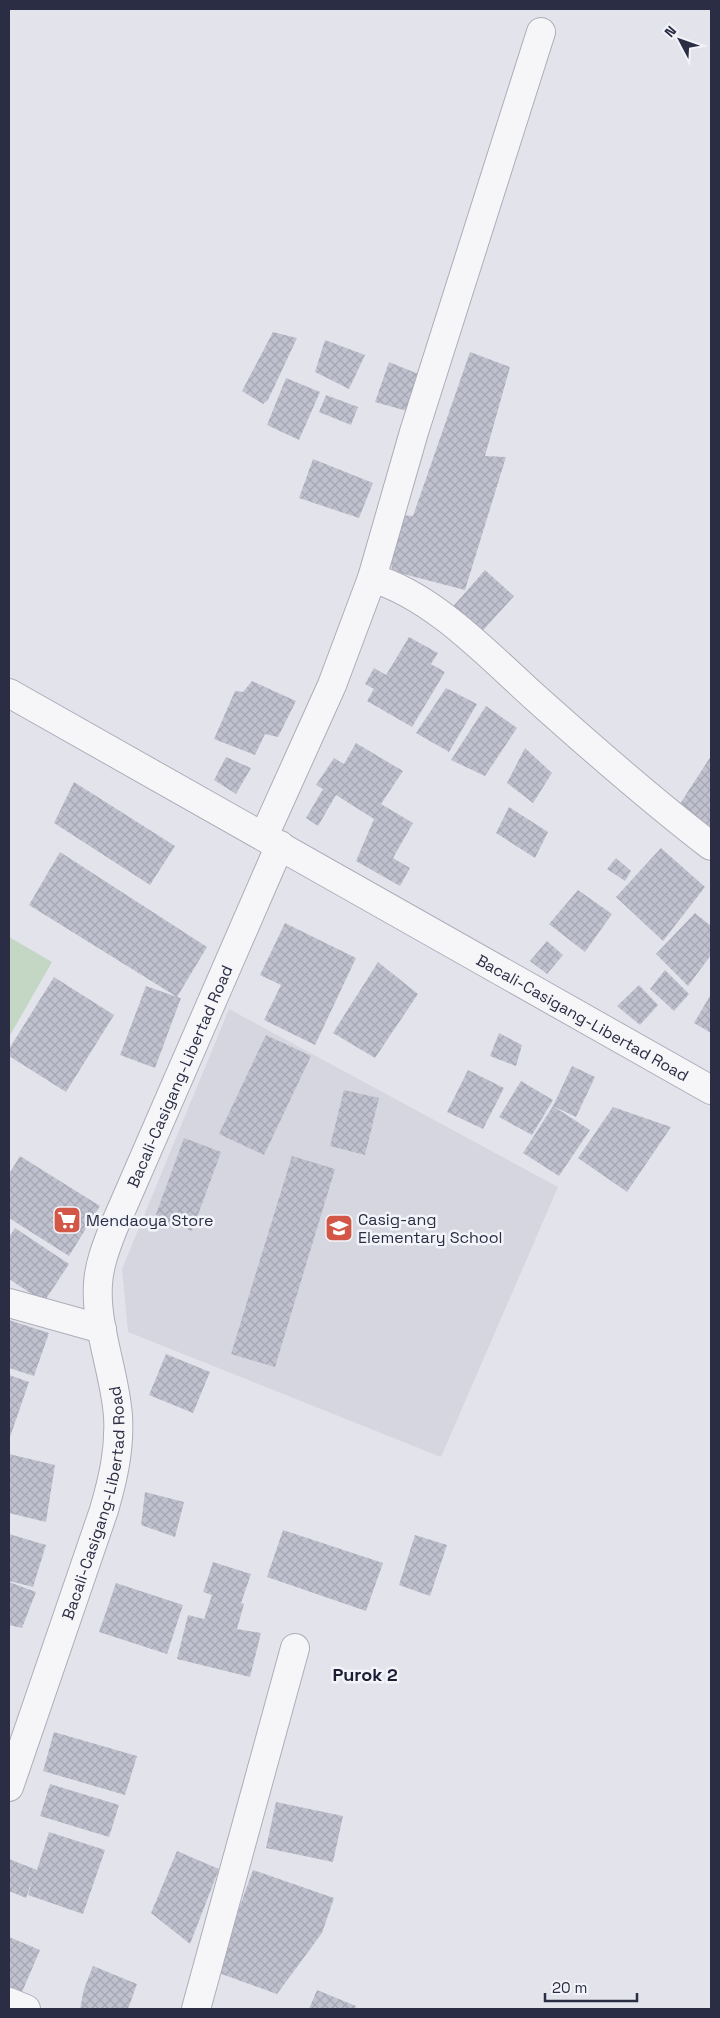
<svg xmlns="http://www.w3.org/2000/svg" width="720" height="2018" font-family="'Space Grotesk',sans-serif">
	<defs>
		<pattern id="building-cross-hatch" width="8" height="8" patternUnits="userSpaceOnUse" patternTransform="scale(1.25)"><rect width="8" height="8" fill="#c0c1ce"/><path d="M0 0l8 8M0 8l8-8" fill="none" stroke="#a5a6b2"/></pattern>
	</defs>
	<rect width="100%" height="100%" fill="#e3e4eb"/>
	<path fill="#d5d6e0" d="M229,1009L558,1187L441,1457L128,1332L122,1269Z"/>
	<path fill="#c4d6c4" d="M9,937L52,962L9,1037Z"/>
	<path fill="url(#building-cross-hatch)" d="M273,332L297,338L268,400L263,404L242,391Z
		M325,340L365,355L349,389L315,372Z
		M470,352L510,367L485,456L506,457L465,590L392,571L389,541L402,515L413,516Z
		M389,362L421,375L407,411L375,402Z
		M286,378L320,392L299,440L267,425Z
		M326,395L358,407L351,425L319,412Z
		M313,459L373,483L359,518L299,498Z
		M485,570L514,596L477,637L449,611Z
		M409,637L438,653L431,664L445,672L412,727L367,701L374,689L365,684L374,668L386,675Z
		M252,681L296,701L278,737L265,734L255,755L214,739L235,691L243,692Z
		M446,688L477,704L449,752L416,733Z
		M486,706L517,728L485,776L451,760Z
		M356,743L403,771L381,804L413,823L393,858L410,868L400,886L356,861L374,819L336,795L318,826L306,818L323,789L316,785L334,758L344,764Z
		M525,748L552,773L533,803L507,783Z
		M711,756V834L676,810Z
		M226,757L251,768L236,794L214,780Z
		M74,782L175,846L150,885L54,823Z
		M509,807L548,832L535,858L496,833Z
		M661,848L705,887L663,941L616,897Z
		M60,852L207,947L177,997L181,998L155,1068L120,1055L146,986L177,997L29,905Z
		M616,858L631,871L625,881L607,869Z
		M578,890L612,914L585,952L549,924Z
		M695,913L711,926V955L688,986L656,954Z
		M285,923L356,958L315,1045L264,1020L281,985L260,975Z
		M547,941L563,955L547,974L530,961Z
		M378,962L418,994L375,1058L333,1033Z
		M665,970L689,994L674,1011L650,989Z
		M54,977L114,1015L66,1092L9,1056V1049Z
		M639,985L658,1005L640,1025L617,1006Z
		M711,994V1033L694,1023Z
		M499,1033L522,1045L516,1066L490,1056Z
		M266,1035L311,1056L264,1155L219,1134Z
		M572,1066L595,1077L576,1117L553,1106Z
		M468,1070L504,1088L483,1129L447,1112Z
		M521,1081L553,1100L532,1135L499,1117Z
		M344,1090L379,1098L365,1155L330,1146Z
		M553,1106L590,1130L559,1176L523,1153Z
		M613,1107L671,1127L627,1192L578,1158Z
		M184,1138L221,1152L192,1231L155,1217Z
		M20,1156L100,1206L69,1256L9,1218V1174Z
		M292,1156L335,1169L275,1367L231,1354Z
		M15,1228L69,1264L44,1302L9,1279V1237Z
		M9,1320L49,1333L34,1376L9,1368Z
		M166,1354L210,1372L193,1413L149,1395Z
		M9,1375L29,1382L9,1440Z
		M9,1454L55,1465L46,1522L9,1513Z
		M145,1492L184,1502L175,1537L141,1525Z
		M283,1530L383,1563L366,1611L267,1577Z
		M9,1534L46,1545L33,1587L9,1581Z
		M415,1535L447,1545L430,1596L399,1585Z
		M213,1562L251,1574L241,1603L244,1604L237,1629L261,1633L250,1677L177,1659L188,1615L204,1619L212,1595L203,1592Z
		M9,1582L36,1592L22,1628L9,1625Z
		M116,1583L183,1605L167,1654L99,1632Z
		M54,1732L137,1756L125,1795L43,1771Z
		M50,1784L119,1805L109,1837L40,1816Z
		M276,1802L343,1816L333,1862L266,1848Z
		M49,1832L105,1850L83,1914L28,1895L33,1878L26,1898L9,1891V1859L37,1870Z
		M177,1851L219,1869L190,1944L151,1913Z
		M253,1870L334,1898L322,1933L277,1994L216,1972Z
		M9,1937L40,1950L22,1992L9,1987Z
		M93,1966L137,1984L128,2009H80L84,1989Z
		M317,1990L356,2006L355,2009H309Z"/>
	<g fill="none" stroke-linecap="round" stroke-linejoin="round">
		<defs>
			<g id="minor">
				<path d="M372,578C434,596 490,657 537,699C594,750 651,800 711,846"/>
				<path id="s1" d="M9,693L711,1090"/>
				<path d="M264,836L332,685L372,578L414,432L541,32"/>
				<path d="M9,1303L102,1329"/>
				<path id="s2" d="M9,1787L104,1510C113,1479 120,1449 118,1416C115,1373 95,1326 98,1284C99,1265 106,1247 113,1229L280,845"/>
				<path d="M9,2002L26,2009"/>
				<path d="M196,2009L295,1648"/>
			</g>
		</defs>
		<use href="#minor" stroke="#acadb9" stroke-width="30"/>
		<use href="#minor" stroke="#f6f6f9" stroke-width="28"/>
	</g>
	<defs>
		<symbol id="supermarket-square" viewBox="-11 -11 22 22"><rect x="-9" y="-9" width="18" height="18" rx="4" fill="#d35746" stroke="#f3f4f9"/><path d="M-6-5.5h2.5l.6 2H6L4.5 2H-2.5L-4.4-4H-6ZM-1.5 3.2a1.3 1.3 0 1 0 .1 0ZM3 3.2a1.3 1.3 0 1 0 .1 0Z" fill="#fff"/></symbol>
		<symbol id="school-square" viewBox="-11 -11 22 22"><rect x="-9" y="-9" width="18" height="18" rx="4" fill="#d35746" stroke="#f3f4f9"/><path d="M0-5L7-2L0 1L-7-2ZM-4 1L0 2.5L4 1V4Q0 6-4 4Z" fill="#fff"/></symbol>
	</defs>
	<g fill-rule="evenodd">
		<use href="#supermarket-square" x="51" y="1204" width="32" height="32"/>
		<use href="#school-square" x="323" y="1212" width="32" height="32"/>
	</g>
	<g text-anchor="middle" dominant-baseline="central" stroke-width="5" stroke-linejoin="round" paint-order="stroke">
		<g font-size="16" fill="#2a2d44" stroke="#f3f4f9">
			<text stroke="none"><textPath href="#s1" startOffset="659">Bacali-Casigang-Libertad Road</textPath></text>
			<text stroke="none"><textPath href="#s2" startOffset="746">Bacali-Casigang-Libertad Road</textPath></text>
			<text stroke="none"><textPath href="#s2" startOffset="298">Bacali-Casigang-Libertad Road</textPath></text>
		</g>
		<g font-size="16" fill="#2a2d44" stroke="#f3f4f9" text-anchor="start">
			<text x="358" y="1219">Casig-ang<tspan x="358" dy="18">Elementary School</tspan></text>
			<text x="86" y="1220">Mendaoya Store</text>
		</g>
		<g font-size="18" font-weight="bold" fill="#1c1e35" stroke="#f3f4f9">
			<text x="365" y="1674">Purok 2</text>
		</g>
	</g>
	<rect width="720" height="2018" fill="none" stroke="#2a2d44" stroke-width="20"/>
	<g transform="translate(680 40) rotate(311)" stroke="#f3f4f9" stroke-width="4" paint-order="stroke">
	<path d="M0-4L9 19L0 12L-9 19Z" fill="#2a2d44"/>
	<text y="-8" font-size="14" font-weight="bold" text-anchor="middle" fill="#2a2d44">N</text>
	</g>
	<path d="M545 1993v8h92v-8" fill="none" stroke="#2a2d44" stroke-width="2.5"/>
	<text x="552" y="1993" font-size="15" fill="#2a2d44" stroke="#f3f4f9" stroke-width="4" paint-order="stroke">20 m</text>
</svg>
